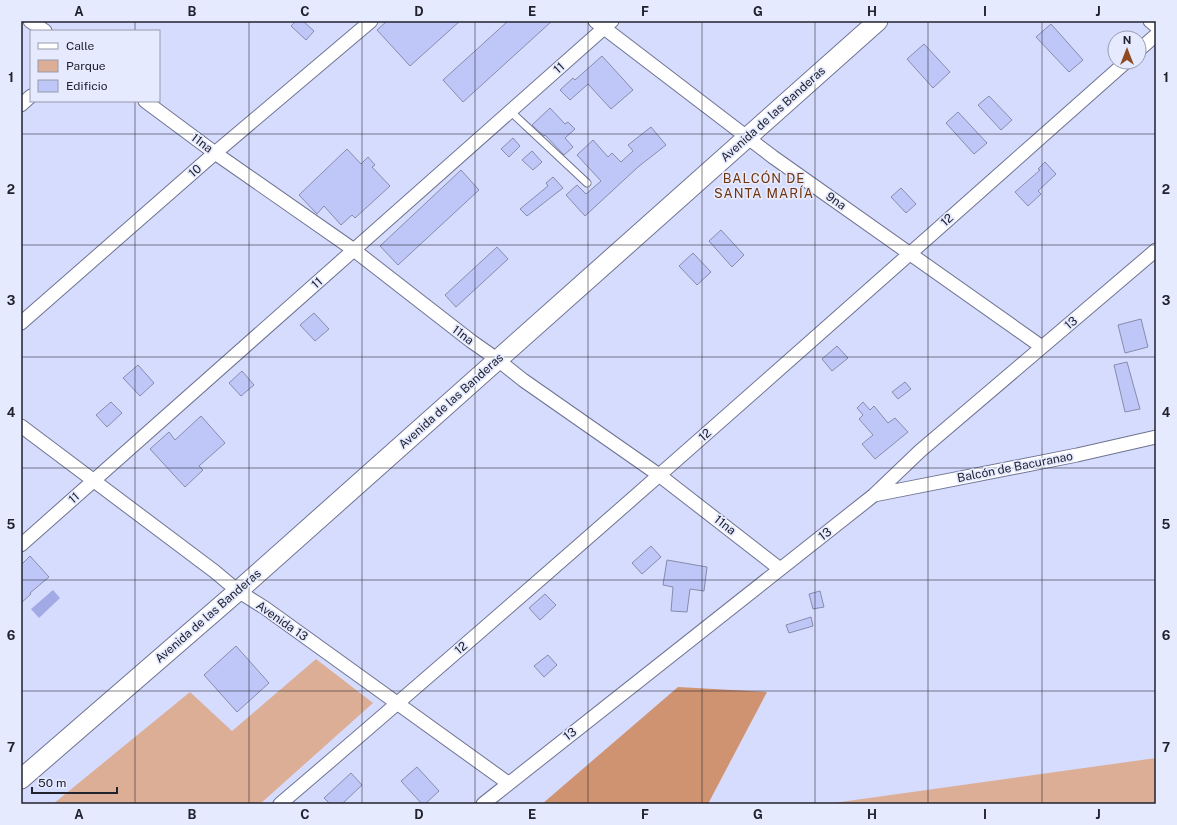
<svg xmlns="http://www.w3.org/2000/svg" width="1177" height="825" font-family="'Public Sans',sans-serif">
	<rect width="100%" height="100%" fill="#d6dcfe"/>
	<path fill="#ddae96" d="M316,659L373,703L260,804H53L190,692L232,731Z
		M1156,758V804H826Z"/>
	<path fill="#d09372" d="M678,687L767,692L708,804H542Z"/>
	<path fill="#a2aae6" d="M53,590L60,598L39,618L31,609Z"/>
	<path fill="#bfc7f8" stroke="#878cac" d="M296,21H303L314,31L306,40L291,26Z
		M387,21H460L410,66L377,30Z
		M508,21H552L463,102L443,80Z
		M1051,24L1083,60L1069,72L1036,37Z
		M924,44L950,72L933,88L907,59Z
		M602,56L633,90L611,109L588,84L570,100L560,90L573,78L575,80Z
		M989,96L1012,120L1001,130L978,105Z
		M550,108L565,124L568,122L575,129L565,138L573,147L564,155L545,135L544,136L532,125Z
		M958,112L987,143L974,154L946,123Z
		M651,127L666,145L638,167L585,216L566,195L577,185L586,194L601,181L577,155L593,140L608,157L612,153L621,162L633,151L628,145Z
		M513,138L520,146L509,157L501,149Z
		M347,149L361,164L368,157L375,165L372,167L390,186L355,218L352,215L341,225L324,206L317,214L299,195Z
		M532,151L542,162L533,170L522,160Z
		M1045,162L1056,174L1038,191L1041,194L1028,206L1015,192L1040,170L1038,169Z
		M461,170L479,190L398,265L380,246Z
		M553,177L563,188L527,216L520,209L548,186L546,183Z
		M901,188L916,204L906,213L891,197Z
		M721,230L744,255L732,267L709,241Z
		M497,247L508,259L456,307L445,295Z
		M693,253L711,272L697,285L679,266Z
		M314,313L329,329L315,341L300,325Z
		M1141,319L1148,347L1125,353L1118,325Z
		M837,346L848,358L832,371L822,359Z
		M1127,362L1140,409L1125,412L1114,365Z
		M138,365L154,383L140,396L123,378Z
		M242,371L254,385L241,396L229,383Z
		M905,382L911,389L898,399L892,392Z
		M111,402L122,413L107,427L96,415Z
		M863,402L870,410L874,406L888,423L895,418L908,432L875,459L862,444L873,435L859,419L863,415L857,408Z
		M201,416L225,443L199,466L203,470L185,487L150,449L169,432L175,440Z
		M651,546L661,557L642,574L632,563Z
		M30,556L49,577L30,593L31,594L21,603V565Z
		M667,560L707,567L704,591L690,589L687,612L671,611L673,587L663,585Z
		M820,591L824,607L813,609L809,594Z
		M545,594L556,605L540,620L529,608Z
		M811,617L813,626L789,633L786,625Z
		M236,646L269,683L237,712L204,675Z
		M548,655L557,665L544,677L534,666Z
		M417,767L439,791L425,804H422L401,781Z
		M351,773L362,785L342,804H330L324,798Z"/>
	<g fill="none" stroke-linecap="round" stroke-linejoin="round">
		<defs>
			<path id="lane" d="M510,111L587,183"/>
			<path id="street" d="M30,21L45,31
				M595,21L773,157L1042,347
				M1150,21L1156,26
				M1139,50L1156,35
				M145,101L215,153L354,250L471,341L498,360L523,380L659,475L780,569
				M21,105L31,96
				M21,323L215,153L371,21
				M21,426L214,571L238,591L265,608L508,783
				M874,495L1077,455L1156,437
				M21,545L612,21
				M280,804C565,561 845,311 1126,62
				M483,804L874,495L920,451L1156,250"/>
			<path id="secondary" d="M21,779L238,591L878,21"/>
		</defs>
		<use href="#lane" stroke="#6f7392" stroke-width="9"/>
		<use href="#street" stroke="#6f7392" stroke-width="15"/>
		<use href="#secondary" stroke="#6f7392" stroke-width="21"/>
		<use href="#lane" stroke="#fff" stroke-width="7"/>
		<use href="#street" stroke="#fff" stroke-width="13"/>
		<use href="#secondary" stroke="#fff" stroke-width="19"/>
	</g>
	<path fill="none" stroke="#20222e" stroke-width="1" stroke-opacity="0.55" d="M135,21V31M249,21V804M362,21V804M475,21V804M588,21V804M702,21V804M815,21V804M928,21V804M1042,21V804M135,101V804M21,134H1156M21,245H1156M21,357H1156M21,468H1156M21,580H1156M21,691H1156"/>
	<g text-anchor="middle" dominant-baseline="central" stroke-width="3.5" stroke-linejoin="round" paint-order="stroke">
		<g font-size="12" fill="#20222e" stroke="#e6eaff">
			<text transform="translate(559 68) rotate(-42)">11</text>
			<text transform="translate(773 114) rotate(-42)">Avenida de las Banderas</text>
			<text transform="translate(202 143) rotate(37)">11na</text>
			<text transform="translate(195 171) rotate(-41)">10</text>
			<text transform="translate(836 201) rotate(35)">9na</text>
			<text transform="translate(947 220) rotate(-42)">12</text>
			<text transform="translate(317 283) rotate(-42)">11</text>
			<text transform="translate(1071 323) rotate(-40)">13</text>
			<text transform="translate(463 335) rotate(37)">11na</text>
			<text transform="translate(451 401) rotate(-42)">Avenida de las Banderas</text>
			<text transform="translate(705 435) rotate(-42)">12</text>
			<text transform="translate(1015 467) rotate(-11)">Balcón de Bacuranao</text>
			<text transform="translate(74 498) rotate(-41)">11</text>
			<text transform="translate(725 525) rotate(38)">11na</text>
			<text transform="translate(825 534) rotate(-38)">13</text>
			<text transform="translate(208 616) rotate(-41)">Avenida de las Banderas</text>
			<text transform="translate(282 621) rotate(35)">Avenida 13</text>
			<text transform="translate(461 648) rotate(-41)">12</text>
			<text transform="translate(570 734) rotate(-38)">13</text>
		</g>
		<g font-size="13" letter-spacing="1" fill="#71340a" stroke="#e6eaff">
			<text x="764" y="178">BALCÓN DE<tspan x="764" dy="15">SANTA MARÍA</tspan></text>
		</g>
	</g>
	<rect width="1177" height="825" fill="none" stroke="#e6eaff" stroke-width="44"/>
	<rect x="30" y="30" width="130" height="72" fill="#e6eaff" stroke="#979aab"/>
	<rect x="38" y="43" width="20" height="6" fill="#ffffff" stroke="#979aab"/>
	<text x="66" y="50" font-size="12" fill="#20222e">Calle</text>
	<rect x="38" y="60" width="20" height="12" fill="#ddae96" stroke="#979aab"/>
	<text x="66" y="70" font-size="12" fill="#20222e">Parque</text>
	<rect x="38" y="80" width="20" height="12" fill="#bfc7f8" stroke="#979aab"/>
	<text x="66" y="90" font-size="12" fill="#20222e">Edificio</text>
	<g transform="translate(1127 50)"><circle r="19" fill="#e6eaff" stroke="#979aab"/>
	<path d="M0-3L7 15L0 10L-7 15Z" fill="#8f4a20"/>
	<text y="-6" font-size="11" font-weight="bold" text-anchor="middle" fill="#20222e">N</text>
	</g>
	<path d="M32 787v6h85v-6" fill="none" stroke="#20222e" stroke-width="2"/>
	<text x="38" y="787" font-size="12" fill="#20222e" stroke="#e6eaff" stroke-width="3" paint-order="stroke">50 m</text>
	<rect x="22" y="22" width="1133" height="781" fill="none" stroke="#20222e" stroke-width="1.5"/>
	<g font-size="13" text-anchor="middle" font-weight="bold" fill="#20222e">
		<text x="79" y="16">A</text>
		<text x="192" y="16">B</text>
		<text x="305" y="16">C</text>
		<text x="419" y="16">D</text>
		<text x="532" y="16">E</text>
		<text x="645" y="16">F</text>
		<text x="758" y="16">G</text>
		<text x="872" y="16">H</text>
		<text x="985" y="16">I</text>
		<text x="1098" y="16">J</text>
		<text x="11" y="82">1</text>
		<text x="1166" y="82">1</text>
		<text x="11" y="194">2</text>
		<text x="1166" y="194">2</text>
		<text x="11" y="305">3</text>
		<text x="1166" y="305">3</text>
		<text x="11" y="417">4</text>
		<text x="1166" y="417">4</text>
		<text x="11" y="529">5</text>
		<text x="1166" y="529">5</text>
		<text x="11" y="640">6</text>
		<text x="1166" y="640">6</text>
		<text x="11" y="752">7</text>
		<text x="1166" y="752">7</text>
		<text x="79" y="819">A</text>
		<text x="192" y="819">B</text>
		<text x="305" y="819">C</text>
		<text x="419" y="819">D</text>
		<text x="532" y="819">E</text>
		<text x="645" y="819">F</text>
		<text x="758" y="819">G</text>
		<text x="872" y="819">H</text>
		<text x="985" y="819">I</text>
		<text x="1098" y="819">J</text>
	</g>
</svg>
